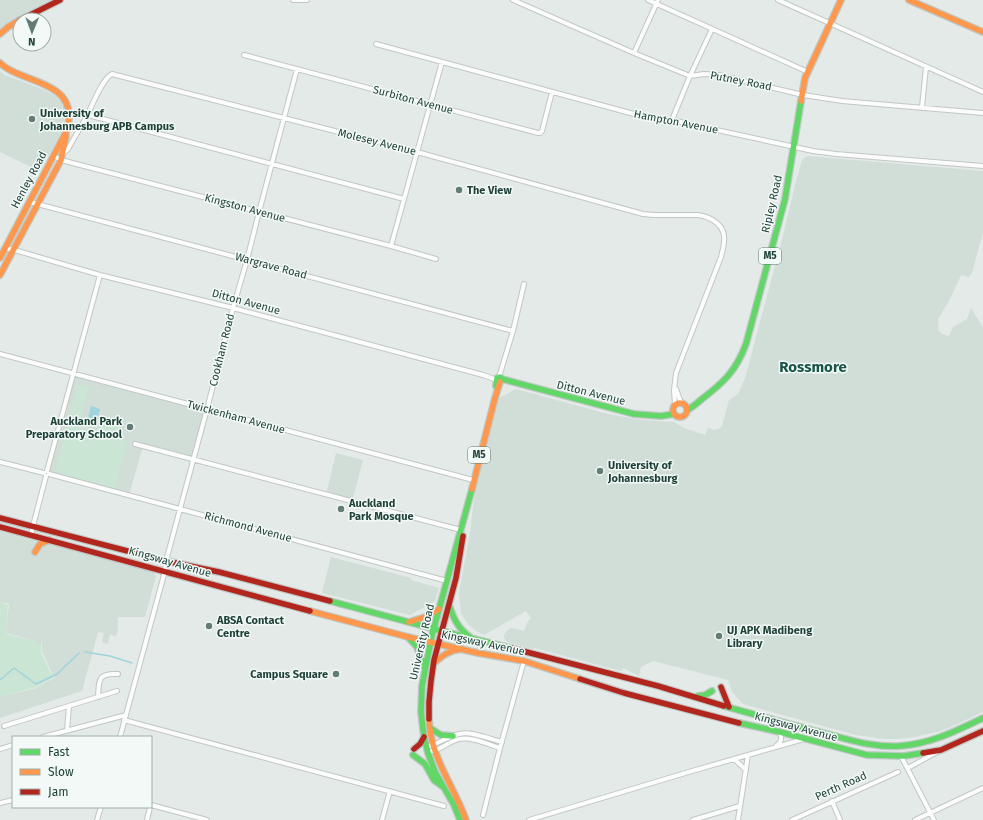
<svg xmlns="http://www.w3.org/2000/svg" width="983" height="820" font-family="'Fira Sans',sans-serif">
	<rect width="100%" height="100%" fill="#e4eae7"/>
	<path fill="#d1ddd7" d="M0,0H55L0,30Z
		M0,71L5,75L42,89L53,94L61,102L64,109V123L61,132L54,146L39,171L0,152Z
		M807,156L983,171V232L972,273L969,277L961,275L950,299L938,319V324L939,331L942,334L949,336L953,327L967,319L971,308L983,328V712L955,725L941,731L915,737L897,739H884L856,735L743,704L732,692L728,680L653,661L641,667L639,676L623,668L621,671L535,648L532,649L507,642L504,638V635L506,632L509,629L512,628L524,631L527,623L531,618L526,611L484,635L476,631L468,624L461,614L459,593L470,533L475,490L499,398L516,389L608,414L642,420L674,422L684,428L705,435L708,428L714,430L720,428L722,426L729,400L738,394L745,378L781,244L795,185L802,160Z
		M73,374L207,409L193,459L143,446L129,495L49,475L47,471Z
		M336,453L363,460L352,501L326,495Z
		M0,532L153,571L156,576L145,617H118V629L116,636L110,635L108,644L102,642L104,633L98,632L82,691L0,718V697L36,688L54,678L42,651V643H35V641L6,633L9,604L0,602Z
		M331,557L411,578V580L439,588L435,601L410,615L322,593Z"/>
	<path fill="#cbe5d4" d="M77,384L89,387L84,406L73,403Z
		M72,404L83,407L79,426L68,423Z
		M103,418L122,423L119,435L100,430Z
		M68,425L128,441L115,489L54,472Z
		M0,602L8,605L6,634L35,641V643H41V652L53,678L36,687L0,697Z"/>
	<path fill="#9fd3dd" d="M91,406L100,409L96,424L87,421Z"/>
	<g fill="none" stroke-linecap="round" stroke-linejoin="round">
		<path stroke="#9fd3dd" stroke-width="1.5" d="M85,652L110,656L132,663
			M0,680L14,668L36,684L57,674L79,653"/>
		<defs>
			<path id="street" d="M293,0H307
				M513,0L634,53L690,76L704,74L719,75L803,95L842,101L983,113
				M648,0L808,72
				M778,0L983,92
				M376,44L634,114L659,119L672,120L694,125L813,151L836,154L983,166
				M634,53L658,0
				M244,55L538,133H540L542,131L552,92
				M922,107L926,67
				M88,115L404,199
				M672,120L690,76L712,29
				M63,154L68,149C74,138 80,128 87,116C92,106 102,79 112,74L417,152L643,214L654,215H698C712,217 726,226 724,241C724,247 722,252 721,257L676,373L674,390L675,405
				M54,156L61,160L391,246L436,259
				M30,202L513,331
				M391,246L442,62
				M5,248L18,251L100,275L233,308L483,375L497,380
				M0,354L473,480
				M499,377L513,331L524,284
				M676,389L681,403
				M135,444L461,530
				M0,462L44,473
				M47,471L100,275
				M49,474L180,509L447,581
				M31,535L33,526L46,476
				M98,697C99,679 98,673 118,674
				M124,720L444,806
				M4,726L117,691
				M67,730L69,707
				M43,737L126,715
				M120,737L165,571L166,561L207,409L233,308L247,260L259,212L297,69
				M776,746C782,741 782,739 780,732
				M426,747C438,744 447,737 459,734C471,731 490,739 502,742
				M0,749L13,745
				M432,751C441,749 448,743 456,740C469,735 487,744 500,748
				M901,756L934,820
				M734,759L746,770
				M908,768L937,752
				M832,801L840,820
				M0,803L13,800
				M151,805L207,820
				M483,815L500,748L524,661
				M97,820L101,807
				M147,820L150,807
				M382,820L390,791
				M529,820L692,771L804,739
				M693,820L740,806
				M738,820L748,755
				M792,820L898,772
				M915,820L983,788"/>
			<path id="fast" d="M496,386L497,378L500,377L502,379L634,414L661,416L674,414
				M687,410C693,407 697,403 702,399C724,382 736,371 746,344L785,199L801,101
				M330,601L442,631L511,648
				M449,605C454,620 458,628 471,638
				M408,637L417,647L425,668
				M698,696L705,695L712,691
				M724,706C759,716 793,725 827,734C851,740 875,748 900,746C930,744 956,731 983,718
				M739,723L780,732L867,755L904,756L923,753
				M430,728L441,735L453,736
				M413,755L425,764L434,780L442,786
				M460,820L454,805L435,772L428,753L424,737L421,712L422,686L432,635L472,489"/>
			<path id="slow" d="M909,0L983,32
				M0,34L8,27L20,20
				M0,63C3,66 6,68 10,70C31,82 70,85 69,117C69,122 67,127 66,132L0,258
				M801,101L805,78L841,0
				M0,275L61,160L66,136
				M673 410a7 7 0 1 1 14 0a7 7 0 1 1-14 0Z
				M472,489L495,398L500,382
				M35,552L40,544L49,540
				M310,611L408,637L478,653L524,661L580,679
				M409,622L425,617L439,609
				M434,663C443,655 450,650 462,649
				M429,719C430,757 454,786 466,820"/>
			<path id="jam" d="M20,20L60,0
				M0,518L166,561L219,572L330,601
				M0,527L310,611
				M511,648L658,686L724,706
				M580,679L624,693L739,723
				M721,687L729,707
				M429,719V702L431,681L434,660L456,578L463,536
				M414,749L420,744L424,737
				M923,753L941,750L983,731"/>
		</defs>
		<use href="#street" stroke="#c1c7c5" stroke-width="6"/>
		<use href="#fast" stroke="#bfc8c5" stroke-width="8"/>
		<use href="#slow" stroke="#bfc8c5" stroke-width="8"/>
		<use href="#jam" stroke="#bfc8c5" stroke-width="8"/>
		<use href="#street" stroke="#fbfcfb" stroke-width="4"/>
		<use href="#fast" stroke="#63d668" stroke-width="5.5"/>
		<use href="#slow" stroke="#ff974d" stroke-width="5.5"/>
		<use href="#jam" stroke="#b3261e" stroke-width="5.5"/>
	</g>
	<g fill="#647c76" stroke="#f2f9f6" stroke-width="1.5">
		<circle cx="32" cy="119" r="4"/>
		<circle cx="459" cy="190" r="4"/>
		<circle cx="130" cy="427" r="4"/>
		<circle cx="600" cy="471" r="4"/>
		<circle cx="341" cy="509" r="4"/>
		<circle cx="209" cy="626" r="4"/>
		<circle cx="719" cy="636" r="4"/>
		<circle cx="336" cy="674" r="4"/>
	</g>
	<g text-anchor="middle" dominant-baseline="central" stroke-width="3" stroke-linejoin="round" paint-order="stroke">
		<g fill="#f2f9f6" stroke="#5e7872" stroke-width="1">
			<rect x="759" y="248" width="22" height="16" rx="3"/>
			<rect x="468" y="447" width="22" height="16" rx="3"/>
		</g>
		<g font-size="10" font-weight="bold" fill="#1f4139">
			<text x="770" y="256">M5</text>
			<text x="479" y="455">M5</text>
		</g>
		<g font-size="11" fill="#1f4139" stroke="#f2f9f6">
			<text transform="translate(741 81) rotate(11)">Putney Road</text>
			<text transform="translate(413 100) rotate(15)">Surbiton Avenue</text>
			<text transform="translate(676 122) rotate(11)">Hampton Avenue</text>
			<text transform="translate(377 142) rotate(14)">Molesey Avenue</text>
			<text transform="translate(29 180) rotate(-62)">Henley Road</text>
			<text transform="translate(772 204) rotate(-77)">Ripley Road</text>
			<text transform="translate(245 208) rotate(15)">Kingston Avenue</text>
			<text transform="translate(271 266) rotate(15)">Wargrave Road</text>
			<text transform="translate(246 302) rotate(15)">Ditton Avenue</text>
			<text transform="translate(222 350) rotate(-76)">Cookham Road</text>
			<text transform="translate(591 393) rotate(14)">Ditton Avenue</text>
			<text transform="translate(236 417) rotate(15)">Twickenham Avenue</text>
			<text transform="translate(248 527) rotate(15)">Richmond Avenue</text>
			<text transform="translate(170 562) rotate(16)">Kingsway Avenue</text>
			<text transform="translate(422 642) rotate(-77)">University Road</text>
			<text transform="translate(483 643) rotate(12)">Kingsway Avenue</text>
			<text transform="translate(796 727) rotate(15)">Kingsway Avenue</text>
			<text transform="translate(841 786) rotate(-24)">Perth Road</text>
		</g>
		<g font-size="11" font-weight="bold" fill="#1f4139" stroke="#f2f9f6" text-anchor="start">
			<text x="40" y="113">University of<tspan x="40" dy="13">Johannesburg APB Campus</tspan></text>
			<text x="467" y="190">The View</text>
			<text x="122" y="421" text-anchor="end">Auckland Park<tspan x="122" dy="13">Preparatory School</tspan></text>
			<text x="608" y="465">University of<tspan x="608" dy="13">Johannesburg</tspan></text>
			<text x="349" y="503">Auckland<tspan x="349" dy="13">Park Mosque</tspan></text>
			<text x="217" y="620">ABSA Contact<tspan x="217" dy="13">Centre</tspan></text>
			<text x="727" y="630">UJ APK Madibeng<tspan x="727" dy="13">Library</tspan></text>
			<text x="328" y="674" text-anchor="end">Campus Square</text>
		</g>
		<g font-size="15" font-weight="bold" fill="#185548" stroke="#f2f9f6">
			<text x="813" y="367">Rossmore</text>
		</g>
	</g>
	<rect x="12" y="736" width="140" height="72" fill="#f2f9f6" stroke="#9eafaa"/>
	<rect x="20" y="749" width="20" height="6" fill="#63d668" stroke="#9eafaa"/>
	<text x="48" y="756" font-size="12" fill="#1f4139">Fast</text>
	<rect x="20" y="769" width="20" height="6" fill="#ff974d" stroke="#9eafaa"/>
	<text x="48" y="776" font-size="12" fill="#1f4139">Slow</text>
	<rect x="20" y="789" width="20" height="6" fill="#b3261e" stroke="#9eafaa"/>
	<text x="48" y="796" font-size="12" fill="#1f4139">Jam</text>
	<g transform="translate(32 32) rotate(181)"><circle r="19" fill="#f2f9f6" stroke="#9eafaa"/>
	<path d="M0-3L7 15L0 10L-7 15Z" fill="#647c76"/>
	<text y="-6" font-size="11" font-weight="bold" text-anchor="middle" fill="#1f4139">N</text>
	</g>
</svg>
